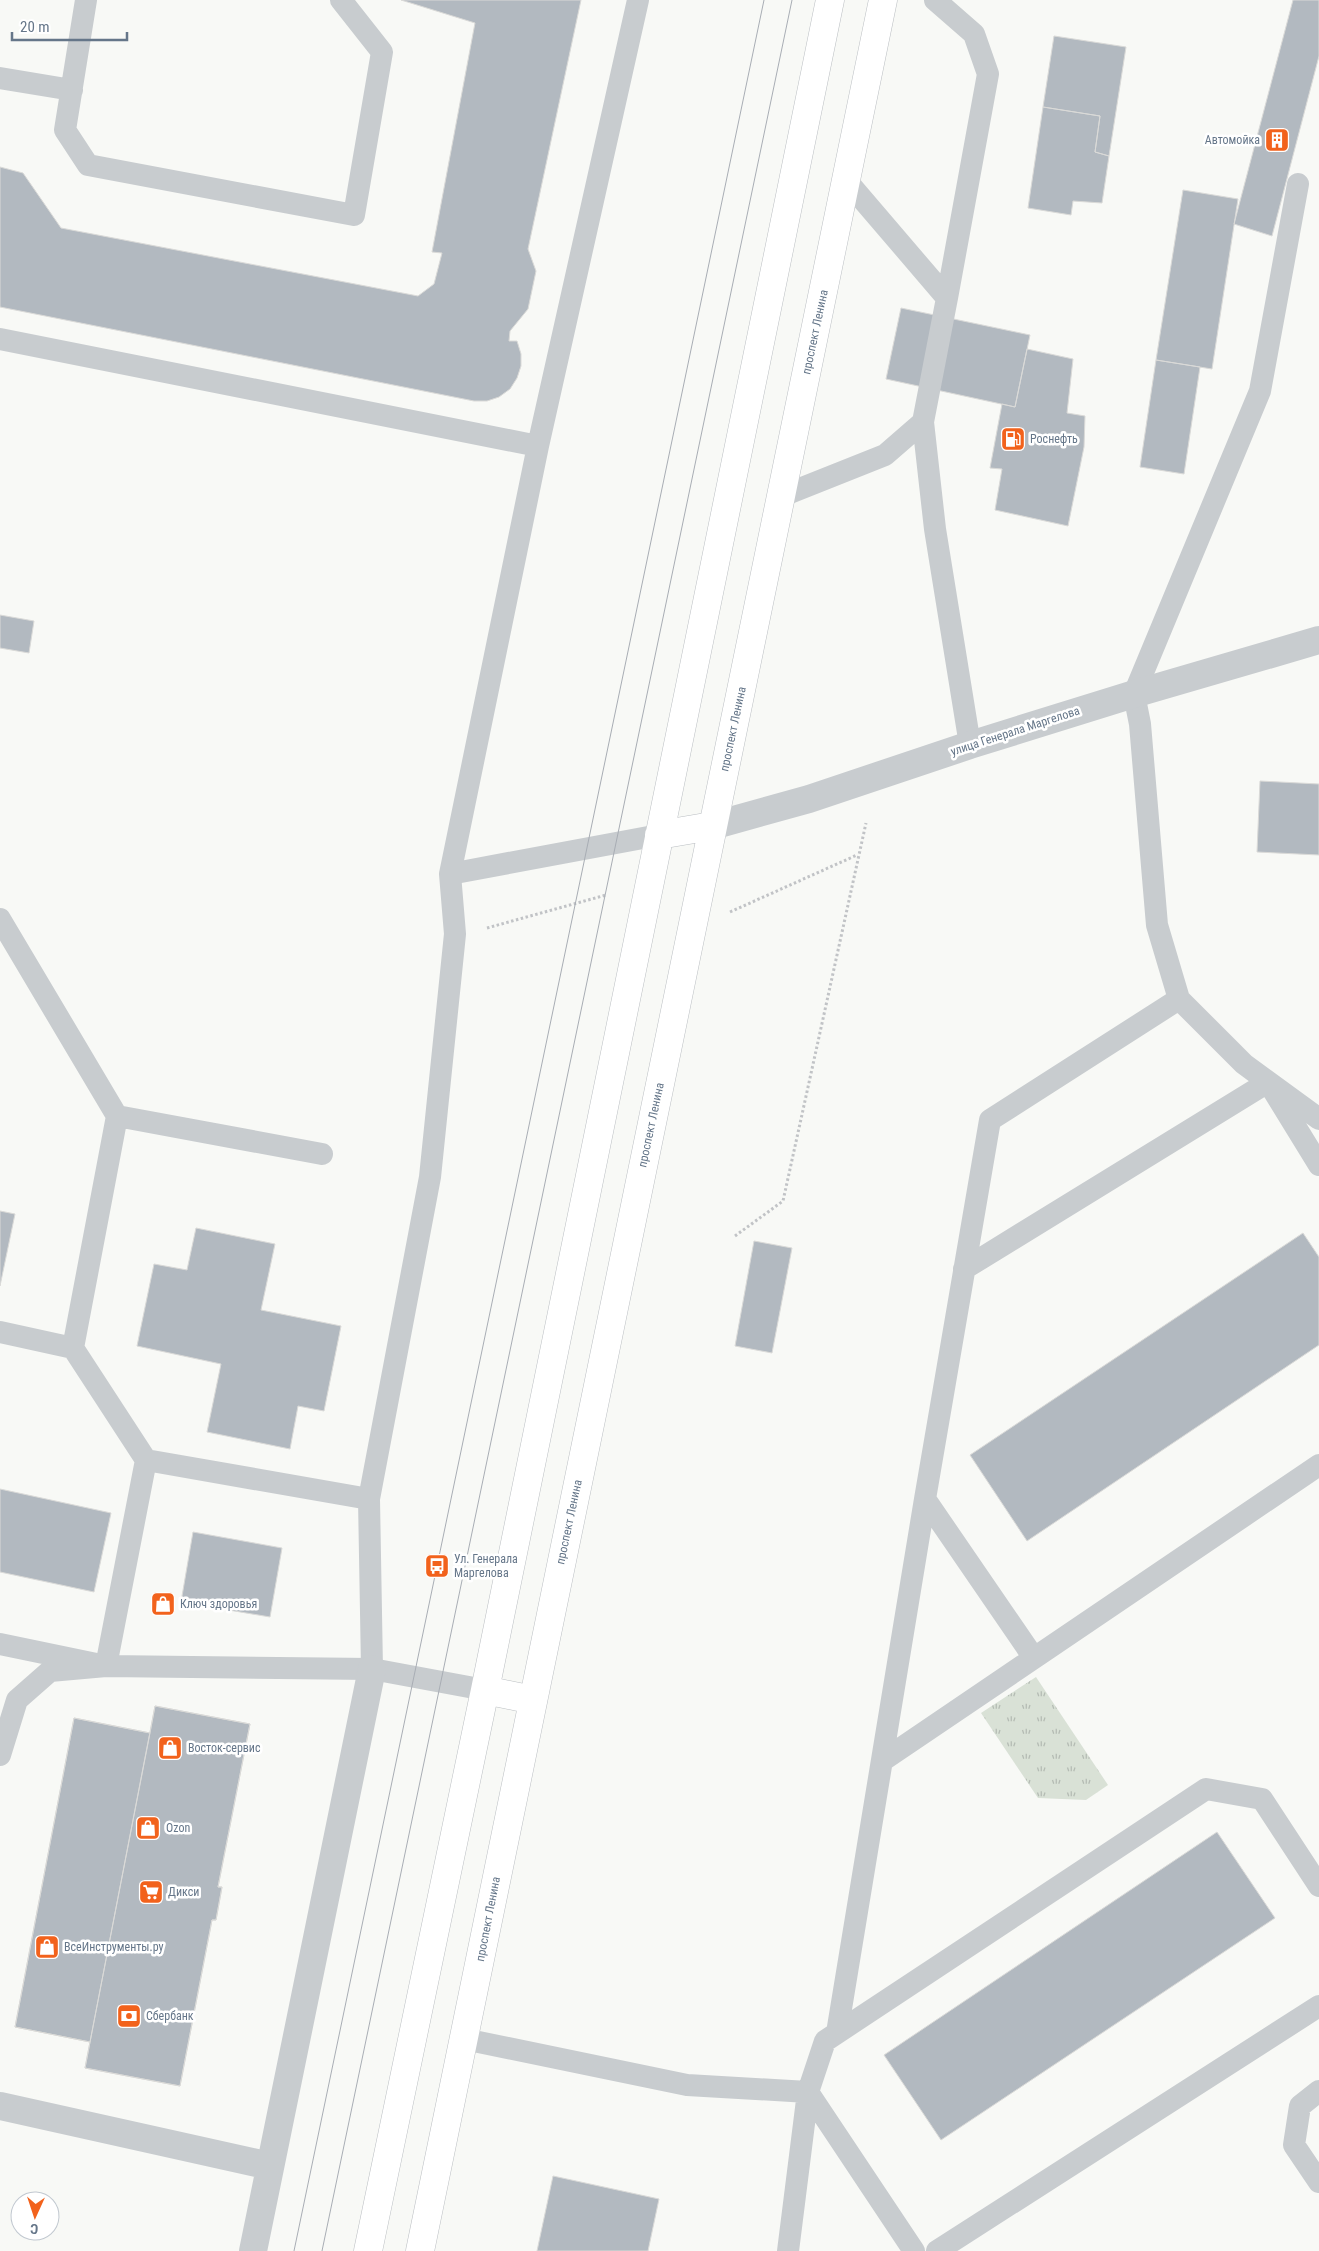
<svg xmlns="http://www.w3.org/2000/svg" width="1319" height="2251" font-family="'Roboto Condensed',sans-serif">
	<defs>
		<pattern id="park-tufts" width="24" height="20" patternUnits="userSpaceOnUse" patternTransform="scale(1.25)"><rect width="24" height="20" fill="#d9e1d6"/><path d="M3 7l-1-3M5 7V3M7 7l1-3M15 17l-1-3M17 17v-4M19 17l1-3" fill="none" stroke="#b4bbb3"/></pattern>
	</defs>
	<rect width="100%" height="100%" fill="#f8f9f6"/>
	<path fill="url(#park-tufts)" d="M1036,1677L1108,1785L1086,1800L1038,1798L981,1713Z"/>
	<path fill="#b2b9c0" stroke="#dadad8" d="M401,0H581L528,249L536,271L528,309L510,331L509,341H517L521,354V366L517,378L510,389L499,397L487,401H474L0,307V167L23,173L61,228L418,296L434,284L442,253L432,252L475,23Z
		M1293,0H1319V56L1272,236L1234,224Z
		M1054,36L1126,47L1109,156L1095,152L1100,116L1043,107Z
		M1043,107L1100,116L1095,152L1109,156L1102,203L1073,201L1071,215L1028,208Z
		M1183,190L1238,199L1212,369L1156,360Z
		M901,308L1030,335L1015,407L886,379Z
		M1027,349L1073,359L1067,413L1085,416L1084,447L1068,526L995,510L1002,469L990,468L1002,404L1015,407Z
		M1156,360L1200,367L1184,474L1140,467Z
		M0,615L34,621L29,653L0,648Z
		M1260,781L1319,784V855L1257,852Z
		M0,1211L15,1214L0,1286Z
		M196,1228L275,1244L261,1310L341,1326L324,1411L298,1406L290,1449L207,1432L221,1364L137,1346L154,1264L187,1270Z
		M1303,1233L1319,1257V1345L1027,1541L970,1455Z
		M754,1241L792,1248L772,1353L735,1346Z
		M0,1489L111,1513L94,1592L0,1572Z
		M193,1532L282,1548L270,1617L181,1602Z
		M153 1603a10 10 0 1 1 20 0a10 10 0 1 1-20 0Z
		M155,1706L250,1724L218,1887H222L216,1920H212L180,2086L85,2068Z
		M155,1706L250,1724L218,1887H222L216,1920H212L180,2086L85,2068L90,2042L15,2027L74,1718L150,1733Z
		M74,1718L150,1733L90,2042L15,2027Z
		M1217,1832L1275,1918L941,2140L884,2055Z
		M553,2176L659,2199L648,2251H537Z"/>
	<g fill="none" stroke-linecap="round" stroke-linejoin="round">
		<defs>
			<path id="primary" d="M659,835L712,826
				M485,1690L533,1700
				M368,2251L485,1690L830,0
				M420,2251L883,0"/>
		</defs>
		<use href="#primary" stroke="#bbbfc3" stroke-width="29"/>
		<path stroke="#c1c3c6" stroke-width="3" stroke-dasharray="2.5 2.5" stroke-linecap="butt" d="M730,912L857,855
			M487,928L606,895
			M735,1236L783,1201L866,823"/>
		<path stroke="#c8cccf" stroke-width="22" d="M86,0L65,130L88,165L354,215L382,52L341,0
			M935,0L974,34L988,74L947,298
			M0,78L72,90
			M1298,184L1260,391L1134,694L1140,724L1157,925L1179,999L1244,1064L1319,1119
			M0,339L538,446
			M923,422L935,529L970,745
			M782,496L885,455L923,422L947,298L846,180
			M450,874L659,835
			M0,919L117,1116
			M322,1154L117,1116L73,1348L146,1460L369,1499
			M964,1269L1268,1082L1319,1165
			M0,1332L73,1348
			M925,1499L1034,1658
			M0,1644L106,1666L146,1460
			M372,1669L369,1499L430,1177L455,934L450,874L538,446L638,0
			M0,1755L17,1700L50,1671L106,1666L372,1669L485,1690
			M882,1761L1319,1465
			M837,2033L925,1499L990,1120L1179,999
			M464,2039L687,2085L808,2092L825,2041L1206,1789L1262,1799L1319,1886
			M1319,2091L1300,2106L1294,2145L1319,2182
			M788,2251L808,2092L914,2251
			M937,2251L1319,2006"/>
		<path stroke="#c8cccf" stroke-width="28" d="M712,826L809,799L970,745L1134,694L1319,640
			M0,2106L270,2166
			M253,2251L372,1669"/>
		<use href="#primary" stroke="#fff" stroke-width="28"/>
		<path stroke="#a8adb4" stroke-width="1" d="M294,2251L764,0
			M322,2251L792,0"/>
	</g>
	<defs>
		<symbol id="building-square" viewBox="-11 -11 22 22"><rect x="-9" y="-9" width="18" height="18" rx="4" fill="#f2621c" stroke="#fff"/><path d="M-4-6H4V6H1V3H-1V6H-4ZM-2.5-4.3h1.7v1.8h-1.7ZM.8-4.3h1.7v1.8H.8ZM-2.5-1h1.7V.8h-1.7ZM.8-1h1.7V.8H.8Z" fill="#fff"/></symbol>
		<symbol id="fuel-square" viewBox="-11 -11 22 22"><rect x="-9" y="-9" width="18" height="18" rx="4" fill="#f2621c" stroke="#fff"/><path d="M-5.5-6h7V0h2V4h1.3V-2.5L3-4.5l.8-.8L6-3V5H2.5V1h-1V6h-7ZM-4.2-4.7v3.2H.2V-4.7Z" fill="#fff"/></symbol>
		<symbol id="bus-square" viewBox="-11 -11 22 22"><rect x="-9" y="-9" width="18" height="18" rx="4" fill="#f2621c" stroke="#fff"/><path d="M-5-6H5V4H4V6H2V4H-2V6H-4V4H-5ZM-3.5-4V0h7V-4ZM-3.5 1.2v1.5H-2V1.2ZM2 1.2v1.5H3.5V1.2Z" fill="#fff"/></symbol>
		<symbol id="shop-square" viewBox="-11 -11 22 22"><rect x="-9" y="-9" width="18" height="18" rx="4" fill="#f2621c" stroke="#fff"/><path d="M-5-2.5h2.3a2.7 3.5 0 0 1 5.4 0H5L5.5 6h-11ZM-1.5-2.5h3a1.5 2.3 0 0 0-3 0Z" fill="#fff"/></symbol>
		<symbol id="supermarket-square" viewBox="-11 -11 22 22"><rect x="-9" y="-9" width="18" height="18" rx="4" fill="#f2621c" stroke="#fff"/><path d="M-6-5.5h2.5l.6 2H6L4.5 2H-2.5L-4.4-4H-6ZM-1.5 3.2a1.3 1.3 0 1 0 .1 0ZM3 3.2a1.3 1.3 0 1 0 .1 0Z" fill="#fff"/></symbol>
		<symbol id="bank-square" viewBox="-11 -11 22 22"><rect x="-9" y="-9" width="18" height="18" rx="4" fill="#f2621c" stroke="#fff"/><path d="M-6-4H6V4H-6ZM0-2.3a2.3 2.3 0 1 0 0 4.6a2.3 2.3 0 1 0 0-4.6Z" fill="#fff"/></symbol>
	</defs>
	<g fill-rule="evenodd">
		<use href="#building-square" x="1263" y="126" width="28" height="28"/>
		<use href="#fuel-square" x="999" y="425" width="28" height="28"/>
		<use href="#bus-square" x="423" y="1552" width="28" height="28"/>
		<use href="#shop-square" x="149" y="1590" width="28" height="28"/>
		<use href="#shop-square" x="156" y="1734" width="28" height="28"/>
		<use href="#shop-square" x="134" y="1814" width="28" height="28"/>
		<use href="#supermarket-square" x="137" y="1878" width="28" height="28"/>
		<use href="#shop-square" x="33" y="1933" width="28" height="28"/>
		<use href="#bank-square" x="115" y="2002" width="28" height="28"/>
	</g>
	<g text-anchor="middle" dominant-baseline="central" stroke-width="5" stroke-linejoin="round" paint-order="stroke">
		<g font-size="12" fill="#657689" stroke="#fff" text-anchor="start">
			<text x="1260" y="140" text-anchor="end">Автомойка</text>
			<text x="1030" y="439">Роснефть</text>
			<text x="454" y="1559">Ул. Генерала<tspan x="454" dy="14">Маргелова</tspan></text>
			<text x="180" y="1604">Ключ здоровья</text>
			<text x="188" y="1748">Восток-сервис</text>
			<text x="166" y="1828">Ozon</text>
			<text x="168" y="1892">Дикси</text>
			<text x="64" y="1947">ВсеИнструменты.ру</text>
			<text x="146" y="2016">Сбербанк</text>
		</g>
		<g font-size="12" fill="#657689" stroke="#fff">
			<text transform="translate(815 332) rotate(-78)">проспект Ленина</text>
			<text transform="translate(733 729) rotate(-78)">проспект Ленина</text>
			<text transform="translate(1015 731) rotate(-18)">улица Генерала Маргелова</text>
			<text transform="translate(651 1125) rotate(-78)">проспект Ленина</text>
			<text transform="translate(569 1522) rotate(-78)">проспект Ленина</text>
			<text transform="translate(488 1919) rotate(-79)">проспект Ленина</text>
		</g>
	</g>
	<g transform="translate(35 2216) rotate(183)"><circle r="24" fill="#ffffff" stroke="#c1c8d0"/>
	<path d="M0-4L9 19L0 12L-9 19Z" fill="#f2621c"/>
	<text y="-8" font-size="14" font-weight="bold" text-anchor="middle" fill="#657689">С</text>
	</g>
	<path d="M12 32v8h115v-8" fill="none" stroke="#657689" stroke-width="2.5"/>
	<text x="20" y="32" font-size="15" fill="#657689" stroke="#ffffff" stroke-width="4" paint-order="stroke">20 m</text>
</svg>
